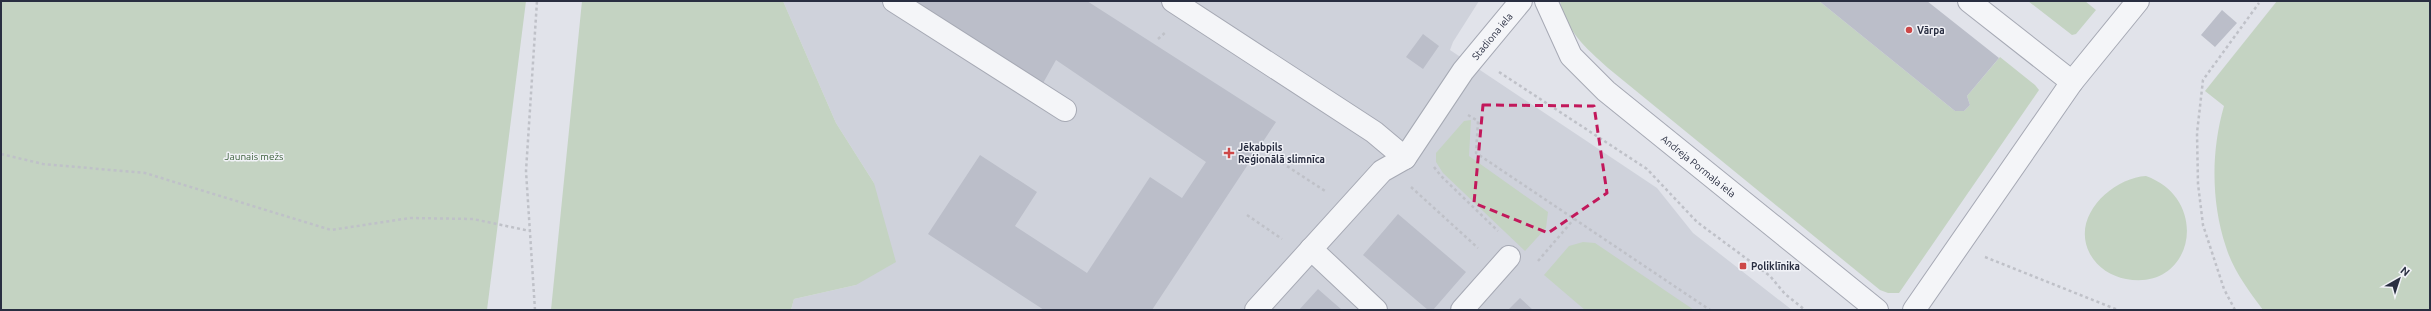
<svg xmlns="http://www.w3.org/2000/svg" width="2431" height="311" font-family="Ubuntu,sans-serif">
	<rect width="100%" height="100%" fill="#e1e3ea"/>
	<path fill="#cfd2db" d="M783,1H1479L1453,42L1450,50L1657,188L1693,233L1792,310H791L794,299L856,285L874,183L836,123Z"/>
	<path fill="#c4d3c2" d="M1,1H526L487,310H1Z
		M582,1H783L836,123L874,183L896,262L856,285L794,299L791,310H551Z
		M1560,1H1819L1955,111H1964L1970,105L1967,96L2000,57L2035,85L2039,90L1899,293H1888L1880,290L1608,68C1586,48 1566,31 1560,1Z
		M2028,1H2085L2096,10L2076,34L2072,35Z
		M2277,1H2430V310H2263C2249,291 2233,270 2226,247C2211,202 2211,151 2224,106L2205,91Z
		M1471,120L1469,156L1548,212L1546,228L1525,251L1443,173L1436,162V153L1464,121Z
		M2146,176C2212,200 2193,292 2126,279C2111,276 2098,268 2090,254C2070,217 2112,178 2146,176Z
		M1583,242L1595,243L1694,310H1585L1544,275L1569,246Z"/>
	<path fill="#bbbec9" d="M910,1H1087L1276,122L1152,310H1044L928,234L980,155L1037,192L1015,226L1087,273L1150,177L1182,198L1206,162L1056,60L1042,85Z
		M1819,1H1927L1999,58L1967,96L1970,105L1964,111H1955Z
		M2222,10L2237,23L2215,47L2201,35Z
		M1423,34L1439,46L1423,69L1406,57Z
		M1398,214L1466,272L1433,310H1428L1363,255Z
		M1318,289L1342,310H1299Z
		M1520,298L1533,310H1508Z"/>
	<g fill="none" stroke-linecap="round" stroke-linejoin="round">
		<defs>
			<g id="minor">
				<path d="M894,1L1065,110"/>
				<path d="M1173,1L1374,132L1405,158"/>
				<path id="s1" d="M1546,1L1571,56L1606,91L1877,310"/>
				<path d="M1969,1L2072,82"/>
				<path d="M1311,249L1376,310"/>
				<path id="s2" d="M1256,310L1382,171L1405,158L1463,71L1521,1"/>
				<path d="M1462,310L1509,257"/>
				<path d="M1914,310L2072,82L2138,1"/>
			</g>
		</defs>
		<use href="#minor" stroke="#a6a9b4" stroke-width="24"/>
		<path stroke="#bfc1c8" stroke-width="2.5" stroke-dasharray="3 3" stroke-linecap="butt" d="M1158,39L1167,31
			M1499,72L1647,169L1697,222L1770,276L1785,294L1805,310
			M1468,115L1478,121L1476,153L1710,310
			M1267,153L1325,191
			M1,154L43,164L145,173L331,230L410,218L473,219L530,231
			M1434,167L1441,176L1498,231
			M1411,187L1478,248
			M1247,215L1282,239
			M1985,257L2118,310
			M1538,261L1574,219
			M535,310L526,171L537,1
			M2235,310L2224,289L2203,225L2198,184L2197,133L2203,80L2259,3"/>
		<use href="#minor" stroke="#f4f5f8" stroke-width="22"/>
	</g>
	<path fill="none" stroke="#c2185b" stroke-width="3" stroke-dasharray="8 5" stroke-linejoin="round" d="M1483,105L1594,106L1607,193L1548,233L1474,203Z"/>
	<g fill="#cd4848" stroke="#f1f2f7" stroke-width="1.5">
		<circle cx="1909" cy="30" r="4"/>
		<path d="M1227 147h4v4h4v4h-4v4h-4v-4h-4v-4h4z"/>
		<rect x="1739" y="262" width="8" height="8" rx="2"/>
	</g>
	<g text-anchor="middle" dominant-baseline="central" stroke-width="3" stroke-linejoin="round" paint-order="stroke">
		<g font-size="10" font-weight="bold" fill="#292e41" stroke="#f1f2f7" text-anchor="start">
			<text x="1917" y="30">Vārpa</text>
			<text x="1238" y="147">Jēkabpils<tspan x="1238" dy="12">Reģionālā slimnīca</tspan></text>
			<text x="1751" y="266">Poliklīnika</text>
		</g>
		<g font-size="10" fill="#292e41" stroke="#f1f2f7">
			<text stroke="none"><textPath href="#s2" startOffset="364">Stadiona iela</textPath></text>
			<text stroke="none"><textPath href="#s1" startOffset="229">Andreja Pormaļa iela</textPath></text>
		</g>
		<g font-size="10" fill="#385d37" stroke="#f1f2f7">
			<text x="254" y="156">Jaunais mežs</text>
		</g>
	</g>
	<rect width="2431" height="311" fill="none" stroke="#292e41" stroke-width="4"/>
	<g transform="translate(2399 279) rotate(39)" stroke="#f1f2f7" stroke-width="3" paint-order="stroke">
	<path d="M0-3L7 15L0 10L-7 15Z" fill="#292e41"/>
	<text y="-6" font-size="11" font-weight="bold" text-anchor="middle" fill="#292e41">N</text>
	</g>
</svg>
